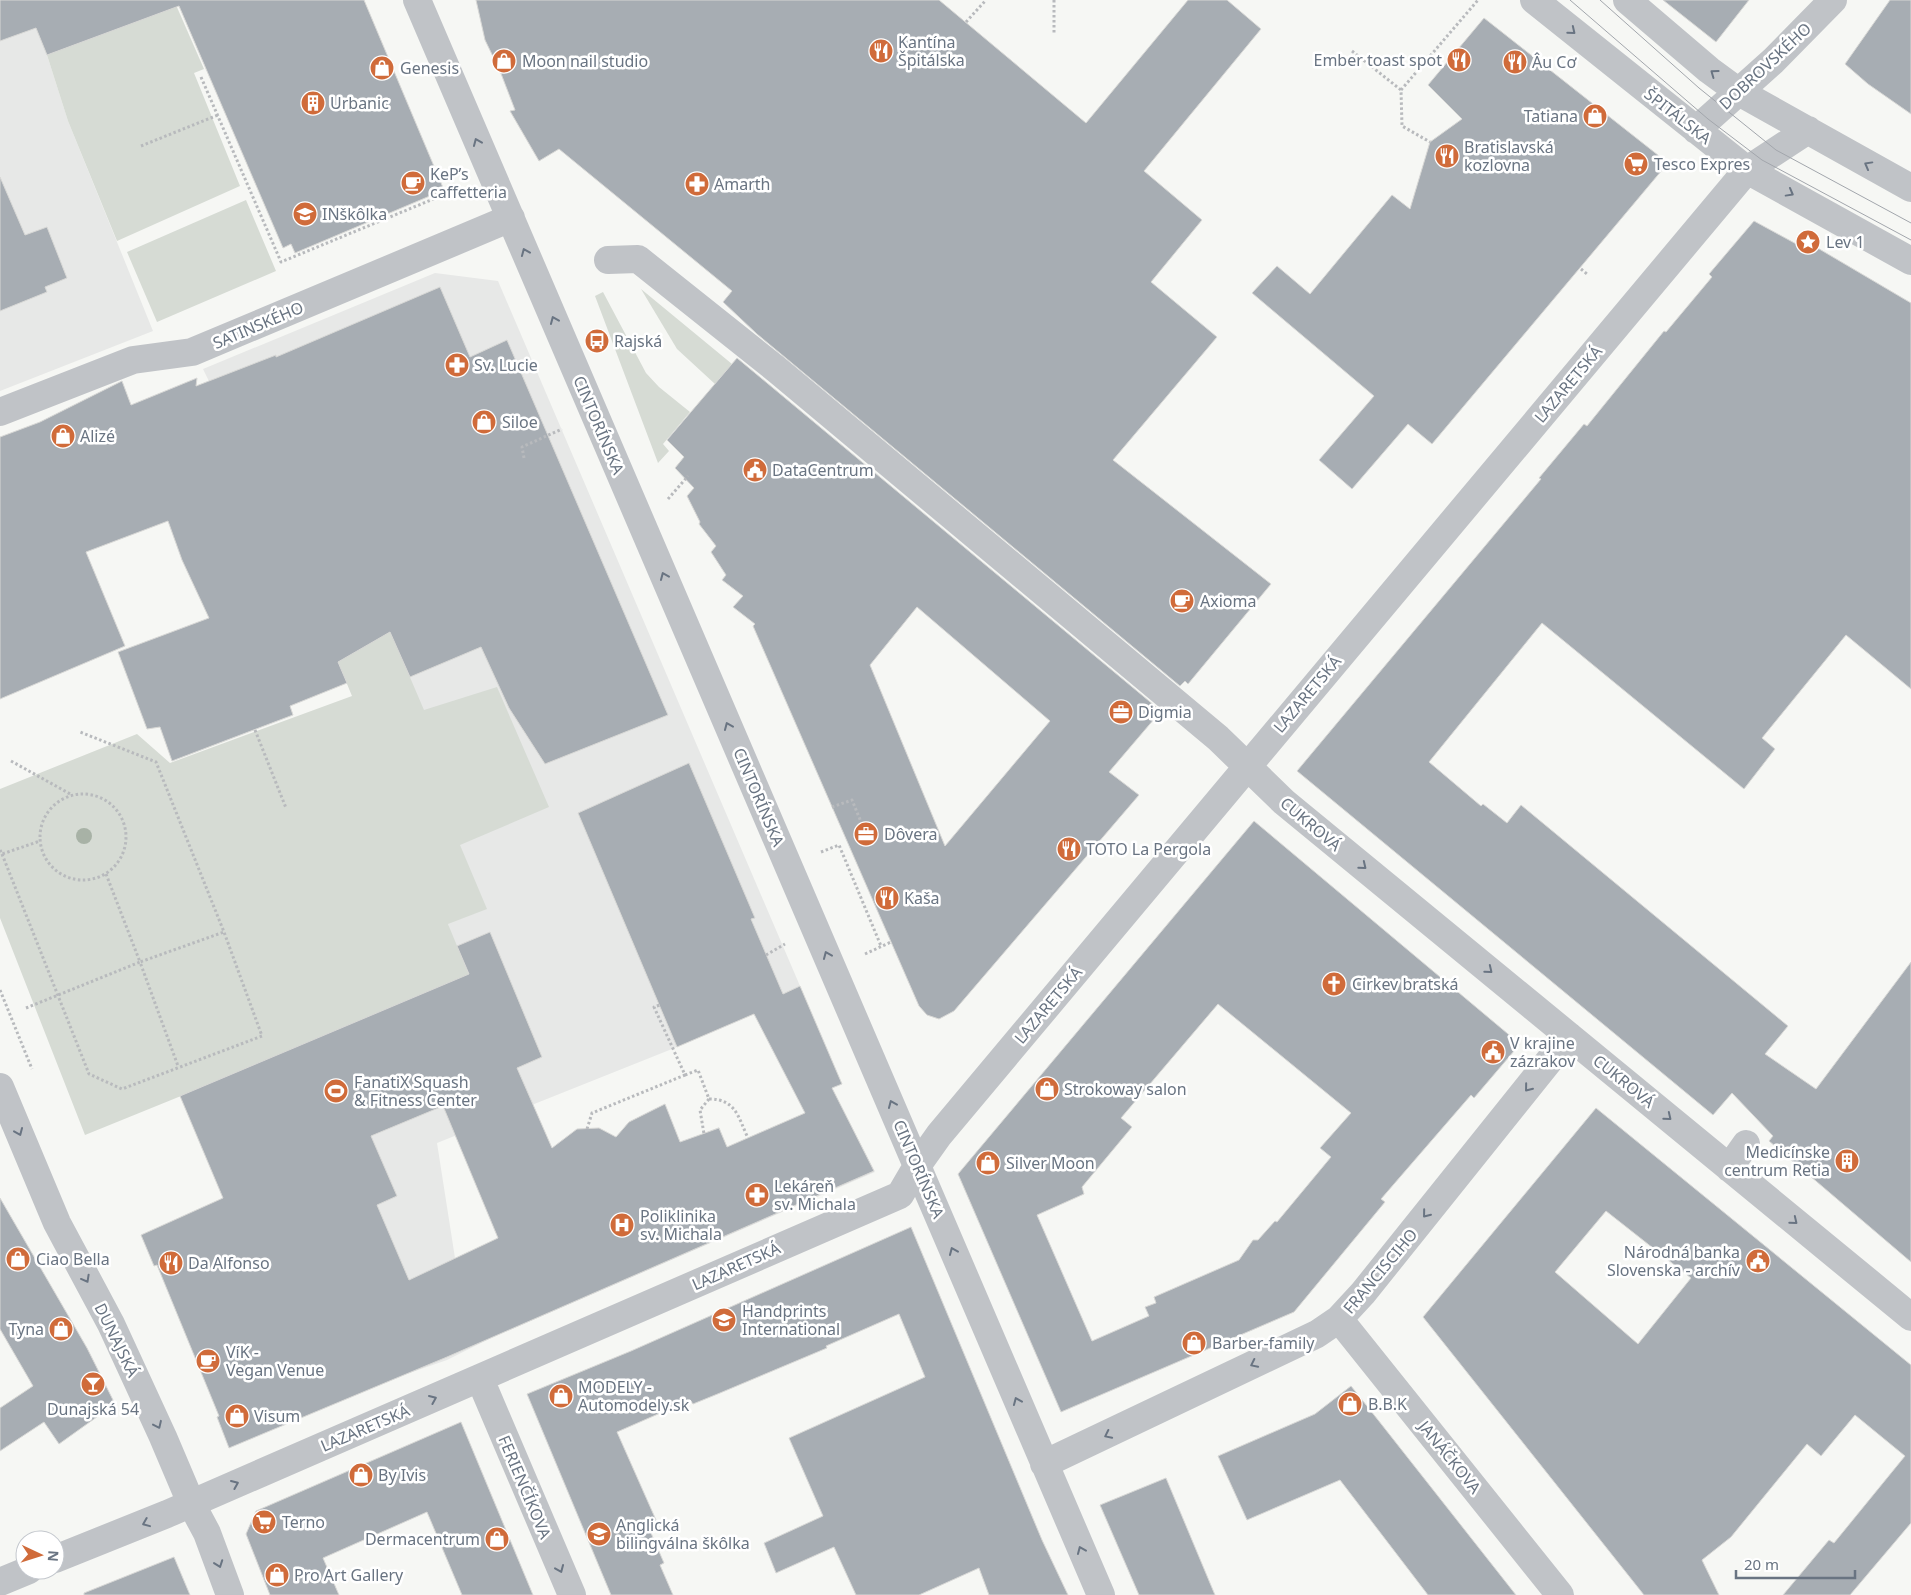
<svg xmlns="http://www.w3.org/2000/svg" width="1911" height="1595" font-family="'Noto Sans',sans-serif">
	<rect width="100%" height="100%" fill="#f6f7f4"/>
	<path fill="#e7e8e7" d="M0,0H25L47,55L68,121L153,331L0,391Z
		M435,273L498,281L800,986L677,1047L437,1143L455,1258L469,1288L512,1270L460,1146L537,1114L575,1203L626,1132L625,1126L629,1122L654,1109L660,1107L671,1122L681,1143L719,1127L727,1147L779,1124L781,1127L806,1115L801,1104L832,1088L875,1172L491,1338L447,1360L398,1377L320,1158L497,1083L448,924L347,683L338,662L341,660L295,557L203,369Z"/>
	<path fill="#d6dbd4" d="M176,5L204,69L194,73L240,186L117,241L68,121L47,55Z
		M246,200L276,271L157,322L127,252Z
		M641,289L732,364L715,384L677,349Z
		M603,292L646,373L659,387L690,412L663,444L669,451L658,463L595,296Z
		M349,535L424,710L497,687L549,807L460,845L487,909L448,924L509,1072L181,1096L85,1135L0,918V789L137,734L170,763L352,696L338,662L341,660L295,557Z"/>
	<path fill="#a7adb3" stroke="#d8d8d6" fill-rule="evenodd" d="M0,0H364L444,190L295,253L291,244L283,248L179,6L47,55L36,28L0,41Z
		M476,0H939L1086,123L1188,0H1227L1261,29L1144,171L1202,220L1151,282L1217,337L1113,460L1271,584L1188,684L1185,681L1180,686L757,334L723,302L732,291L576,163L559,149L539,161L510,111L515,110L500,71L485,40Z
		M1663,0H1749L1716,42Z
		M1890,0H1911V114L1868,84L1845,64Z
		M1484,18L1668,163L1432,444L1408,424L1352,489L1319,460L1374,396L1252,293L1277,266L1310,294L1392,195L1410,209L1430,142L1462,119L1428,85Z
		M0,177L25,235L47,227L67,278L45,287L47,292L0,311Z
		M1754,221L1800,246L1804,240L1911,303V689L1846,635L1762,738L1775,749L1744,789L1542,623L1429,762L1481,806L1483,804L1507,823L1521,805L1788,1026L1765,1054L1816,1089L1911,962V1262L1769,1141L1773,1136L1732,1093L1713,1115L1297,771L1541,479L1539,478L1584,424L1587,426L1664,331L1666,332L1712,277L1709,274Z
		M440,287L470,357L507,340L668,715L545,764L509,708L481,647L410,677L390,632L338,662L347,683L290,706L293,715L172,761L160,727L147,729L118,652L209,618L182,560L168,521L86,552L125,646L0,699V437L40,422L122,381L131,405L197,378L196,386L276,355V357Z
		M737,358L1161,711L1109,772L1139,795L954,1011L939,1019L927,1015L919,1006L753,626L755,624L733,607L743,596L722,580L726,575L711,552L716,546L699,524L700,522L687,496L694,488L675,468L684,457L667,440ZM917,607L1050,721L945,846L870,665Z
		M689,763L755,918L751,919L783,994L800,986L842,1084L832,1088L874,1171L447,1357L229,1448L217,1417L219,1416L157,1265L154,1266L141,1235L223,1198L180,1096L469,974L457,946L490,932L542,1057L517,1068L552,1148L577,1129L599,1128L616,1137L629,1122L665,1104L680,1142L719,1128L727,1147L805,1113L754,1014L677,1047L578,813ZM443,1106L498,1238L409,1280L377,1205L397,1196L371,1136Z
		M1254,821L1520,1044L1474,1098L1471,1095L1381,1199L1385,1202L1294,1312L1061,1412L958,1174ZM1218,1004L1351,1113L1320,1148L1331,1157L1277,1222L1275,1221L1258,1240H1253L1239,1260L1154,1297L1156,1303L1145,1307L1149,1316L1092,1341L1037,1215L1084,1194L1082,1187L1132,1127L1121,1118Z
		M1596,1108L1911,1365V1523L1850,1595H1783L1829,1540L1834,1543L1905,1456L1855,1415L1821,1456L1807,1444L1731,1537L1702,1560L1719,1595H1644L1423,1317ZM1606,1211L1691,1278L1638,1344L1555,1272Z
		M0,1198L87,1348L115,1404L59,1444L44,1422L0,1451V1408L33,1386L0,1329Z
		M911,1227L1042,1540L1068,1595H989L979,1568L919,1595H856L834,1547L776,1573L764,1543L823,1516L789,1438L925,1377L899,1314L826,1346L827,1348L720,1393L693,1404L690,1400L617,1432L660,1529L651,1533L664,1563L660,1565L673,1595H611L527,1394L631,1351Z
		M1351,1386L1382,1425L1516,1595H1428L1340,1480L1247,1520L1218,1456L1315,1414Z
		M461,1422L533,1595H462L427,1512L323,1558L339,1595H270L246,1534L256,1511Z
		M1166,1478L1215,1595H1139L1100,1505Z
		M174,1557L190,1595H84V1593Z"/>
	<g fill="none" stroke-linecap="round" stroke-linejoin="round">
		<path stroke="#b8babd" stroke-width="3" stroke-dasharray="2.5 2.5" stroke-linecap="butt" d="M1054,0V33
			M966,22L986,0
			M1352,51L1401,90L1402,126L1430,142
			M201,77L281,262L460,188
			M1401,90L1478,0
			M141,146L218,115
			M1581,269L1587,274
			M524,458L522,447L562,429
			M668,499L688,476
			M255,730L286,808
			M11,761L72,795
			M40 837a43 43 0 1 1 86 0a43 43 0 1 1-86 0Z
			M832,807L852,800L866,834
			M0,850L2,854L40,841
			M821,852L839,845L881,946
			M2,854L89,1074L122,1089L262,1036L224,932L156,762L80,732
			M106,874L140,962L224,932
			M865,954L891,942
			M766,955L785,944
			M0,990L32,1069
			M26,1008L140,962L178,1066
			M685,1075L698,1070L709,1099L700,1110L704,1134
			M709,1099C736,1099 738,1117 748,1138
			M587,1129L592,1113L685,1075L654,1007L660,1005"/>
		<path stroke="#c0c3c7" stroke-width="28" d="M417,0L1101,1595
			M1534,0L1747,170L1911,261
			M1627,0L1709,70L1739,92L1911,188
			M1696,130L1773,61L1833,0
			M608,260L638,259L776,369L1218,738L1284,802L1911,1317
			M0,412L133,360L192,352L511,218
			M0,1087L57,1223L111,1324L163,1437L191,1503L207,1533L230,1595
			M1729,1168L1746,1144
			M1339,1319L1560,1595
			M480,1379L572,1595
			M1044,1464L1317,1334L1339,1319L1363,1293L1569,1036
			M55,1559L167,1514L900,1195L917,1166L939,1135L1747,170L1808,130
			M0,1582L29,1570"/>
		<path stroke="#a2a6ac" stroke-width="1" d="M1570,0L1708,119L1762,160L1911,240
			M1600,0L1699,88L1776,150L1911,223"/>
	</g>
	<circle fill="#a8b2a6" cx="84" cy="836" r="8"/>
	<defs><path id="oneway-chevron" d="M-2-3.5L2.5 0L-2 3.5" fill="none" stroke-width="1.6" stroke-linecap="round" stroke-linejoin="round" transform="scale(1.25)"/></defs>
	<g stroke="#697482">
		<use href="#oneway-chevron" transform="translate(1572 31) rotate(39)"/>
		<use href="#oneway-chevron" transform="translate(1714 73) rotate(-144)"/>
		<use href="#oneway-chevron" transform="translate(477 142) rotate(-113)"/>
		<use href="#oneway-chevron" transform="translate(1868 165) rotate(-151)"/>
		<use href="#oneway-chevron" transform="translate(1790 193) rotate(29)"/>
		<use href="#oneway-chevron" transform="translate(525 252) rotate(-113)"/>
		<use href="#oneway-chevron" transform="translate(554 320) rotate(-113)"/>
		<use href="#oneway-chevron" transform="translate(664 576) rotate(-113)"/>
		<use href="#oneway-chevron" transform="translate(728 726) rotate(-113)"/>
		<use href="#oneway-chevron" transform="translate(1363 866) rotate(39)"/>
		<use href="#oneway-chevron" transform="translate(827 955) rotate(-113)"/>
		<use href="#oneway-chevron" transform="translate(1489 970) rotate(39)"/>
		<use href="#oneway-chevron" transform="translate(1528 1088) rotate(129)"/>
		<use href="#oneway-chevron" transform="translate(892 1104) rotate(-113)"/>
		<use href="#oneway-chevron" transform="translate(1668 1117) rotate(39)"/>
		<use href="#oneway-chevron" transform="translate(19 1132) rotate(67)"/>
		<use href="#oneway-chevron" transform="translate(1426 1214) rotate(129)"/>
		<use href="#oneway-chevron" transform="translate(1794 1221) rotate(39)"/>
		<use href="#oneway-chevron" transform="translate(953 1251) rotate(-113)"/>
		<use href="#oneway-chevron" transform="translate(86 1279) rotate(61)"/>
		<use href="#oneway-chevron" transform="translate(1254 1364) rotate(154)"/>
		<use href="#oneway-chevron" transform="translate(433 1399) rotate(-23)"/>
		<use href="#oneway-chevron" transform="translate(1017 1401) rotate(-113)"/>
		<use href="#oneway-chevron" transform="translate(158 1425) rotate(65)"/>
		<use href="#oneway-chevron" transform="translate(1108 1435) rotate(154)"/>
		<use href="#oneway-chevron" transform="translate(235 1484) rotate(-23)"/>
		<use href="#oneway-chevron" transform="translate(146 1523) rotate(158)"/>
		<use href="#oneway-chevron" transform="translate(1081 1550) rotate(-113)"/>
		<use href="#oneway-chevron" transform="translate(219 1564) rotate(70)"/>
		<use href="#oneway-chevron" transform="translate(560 1569) rotate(67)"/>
	</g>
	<defs>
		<symbol id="restaurant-disc" viewBox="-11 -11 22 22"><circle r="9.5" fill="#d06b3a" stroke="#fff"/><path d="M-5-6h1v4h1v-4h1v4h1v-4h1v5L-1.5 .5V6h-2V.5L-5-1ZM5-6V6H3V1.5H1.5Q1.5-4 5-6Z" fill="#fff"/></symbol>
		<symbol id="shop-disc" viewBox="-11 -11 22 22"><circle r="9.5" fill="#d06b3a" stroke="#fff"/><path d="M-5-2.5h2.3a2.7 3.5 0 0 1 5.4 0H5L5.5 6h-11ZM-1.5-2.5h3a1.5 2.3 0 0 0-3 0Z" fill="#fff"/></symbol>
		<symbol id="building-disc" viewBox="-11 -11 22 22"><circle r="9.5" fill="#d06b3a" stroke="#fff"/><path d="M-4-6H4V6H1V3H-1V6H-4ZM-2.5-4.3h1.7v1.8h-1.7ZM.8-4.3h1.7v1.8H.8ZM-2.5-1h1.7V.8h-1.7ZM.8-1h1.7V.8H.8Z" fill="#fff"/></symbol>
		<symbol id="supermarket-disc" viewBox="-11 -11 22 22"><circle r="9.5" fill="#d06b3a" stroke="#fff"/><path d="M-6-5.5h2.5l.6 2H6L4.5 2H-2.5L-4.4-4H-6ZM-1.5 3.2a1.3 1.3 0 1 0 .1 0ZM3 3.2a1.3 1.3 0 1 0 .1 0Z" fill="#fff"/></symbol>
		<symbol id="cafe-disc" viewBox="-11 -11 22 22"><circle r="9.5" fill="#d06b3a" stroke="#fff"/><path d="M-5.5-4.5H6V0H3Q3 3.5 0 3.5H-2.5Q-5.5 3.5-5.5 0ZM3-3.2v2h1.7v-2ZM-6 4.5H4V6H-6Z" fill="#fff"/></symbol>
		<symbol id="pharmacy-disc" viewBox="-11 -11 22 22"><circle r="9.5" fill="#d06b3a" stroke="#fff"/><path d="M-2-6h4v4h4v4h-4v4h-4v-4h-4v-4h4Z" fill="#fff"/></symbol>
		<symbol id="school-disc" viewBox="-11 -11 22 22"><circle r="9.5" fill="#d06b3a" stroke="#fff"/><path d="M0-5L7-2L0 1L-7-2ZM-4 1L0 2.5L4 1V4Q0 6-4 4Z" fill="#fff"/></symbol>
		<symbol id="sight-disc" viewBox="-11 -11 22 22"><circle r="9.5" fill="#d06b3a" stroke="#fff"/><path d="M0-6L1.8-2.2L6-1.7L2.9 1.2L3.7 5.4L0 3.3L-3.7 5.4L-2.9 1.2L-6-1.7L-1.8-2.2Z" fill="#fff"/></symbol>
		<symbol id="bus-disc" viewBox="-11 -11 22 22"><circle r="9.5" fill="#d06b3a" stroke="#fff"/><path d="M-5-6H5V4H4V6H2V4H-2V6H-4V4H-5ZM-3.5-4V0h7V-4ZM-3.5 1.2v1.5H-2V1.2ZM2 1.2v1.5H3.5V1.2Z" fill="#fff"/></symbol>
		<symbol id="civic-disc" viewBox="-11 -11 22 22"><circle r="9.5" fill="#d06b3a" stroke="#fff"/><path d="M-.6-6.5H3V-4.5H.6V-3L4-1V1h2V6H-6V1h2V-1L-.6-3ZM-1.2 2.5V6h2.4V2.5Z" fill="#fff"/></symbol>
		<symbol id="office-disc" viewBox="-11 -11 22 22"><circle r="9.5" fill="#d06b3a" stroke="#fff"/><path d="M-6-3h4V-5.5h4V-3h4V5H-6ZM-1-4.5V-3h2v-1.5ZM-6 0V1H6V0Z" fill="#fff"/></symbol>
		<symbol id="church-disc" viewBox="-11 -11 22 22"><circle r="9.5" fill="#d06b3a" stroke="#fff"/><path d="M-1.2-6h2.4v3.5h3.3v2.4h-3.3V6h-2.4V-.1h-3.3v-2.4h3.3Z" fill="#fff"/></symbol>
		<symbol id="stadium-disc" viewBox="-11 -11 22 22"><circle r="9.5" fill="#d06b3a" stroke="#fff"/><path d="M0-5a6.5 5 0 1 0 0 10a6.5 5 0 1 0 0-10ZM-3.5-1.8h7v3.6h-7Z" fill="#fff"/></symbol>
		<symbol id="hospital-disc" viewBox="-11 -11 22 22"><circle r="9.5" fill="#d06b3a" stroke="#fff"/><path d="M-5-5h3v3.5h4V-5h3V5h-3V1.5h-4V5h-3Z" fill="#fff"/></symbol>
		<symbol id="bar-disc" viewBox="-11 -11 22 22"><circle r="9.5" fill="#d06b3a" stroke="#fff"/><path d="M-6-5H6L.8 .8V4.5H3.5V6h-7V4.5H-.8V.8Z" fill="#fff"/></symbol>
	</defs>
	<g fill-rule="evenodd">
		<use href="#restaurant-disc" x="867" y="37" width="28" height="28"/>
		<use href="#restaurant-disc" x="1445" y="46" width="28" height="28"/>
		<use href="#shop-disc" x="490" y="47" width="28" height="28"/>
		<use href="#restaurant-disc" x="1501" y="48" width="28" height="28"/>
		<use href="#shop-disc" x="368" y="54" width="28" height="28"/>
		<use href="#building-disc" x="299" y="89" width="28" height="28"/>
		<use href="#shop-disc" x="1581" y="102" width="28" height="28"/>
		<use href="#restaurant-disc" x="1433" y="142" width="28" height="28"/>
		<use href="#supermarket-disc" x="1622" y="150" width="28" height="28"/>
		<use href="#cafe-disc" x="399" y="169" width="28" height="28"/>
		<use href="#pharmacy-disc" x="683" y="170" width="28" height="28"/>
		<use href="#school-disc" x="291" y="200" width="28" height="28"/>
		<use href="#sight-disc" x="1794" y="228" width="28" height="28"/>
		<use href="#bus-disc" x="583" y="327" width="28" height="28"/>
		<use href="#pharmacy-disc" x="443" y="351" width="28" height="28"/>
		<use href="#shop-disc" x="470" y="408" width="28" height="28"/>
		<use href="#shop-disc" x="49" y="422" width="28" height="28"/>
		<use href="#civic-disc" x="741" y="456" width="28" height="28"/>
		<use href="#cafe-disc" x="1168" y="587" width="28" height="28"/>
		<use href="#office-disc" x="1107" y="698" width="28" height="28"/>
		<use href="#office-disc" x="852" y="820" width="28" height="28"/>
		<use href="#restaurant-disc" x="1055" y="835" width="28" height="28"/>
		<use href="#restaurant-disc" x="873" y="884" width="28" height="28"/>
		<use href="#church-disc" x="1320" y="970" width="28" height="28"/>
		<use href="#civic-disc" x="1479" y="1038" width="28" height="28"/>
		<use href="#shop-disc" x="1033" y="1075" width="28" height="28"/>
		<use href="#stadium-disc" x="322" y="1077" width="28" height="28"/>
		<use href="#building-disc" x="1833" y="1147" width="28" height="28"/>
		<use href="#shop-disc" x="974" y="1149" width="28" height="28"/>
		<use href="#pharmacy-disc" x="743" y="1181" width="28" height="28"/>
		<use href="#hospital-disc" x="608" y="1211" width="28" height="28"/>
		<use href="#shop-disc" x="4" y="1245" width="28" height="28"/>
		<use href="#civic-disc" x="1744" y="1247" width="28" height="28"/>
		<use href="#restaurant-disc" x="157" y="1249" width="28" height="28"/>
		<use href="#school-disc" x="710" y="1306" width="28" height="28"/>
		<use href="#shop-disc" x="47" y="1315" width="28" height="28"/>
		<use href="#shop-disc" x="1180" y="1329" width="28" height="28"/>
		<use href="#cafe-disc" x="194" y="1347" width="28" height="28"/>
		<use href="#bar-disc" x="79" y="1370" width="28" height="28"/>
		<use href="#shop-disc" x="547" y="1382" width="28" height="28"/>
		<use href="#shop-disc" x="1336" y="1390" width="28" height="28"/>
		<use href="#shop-disc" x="223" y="1402" width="28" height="28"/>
		<use href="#shop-disc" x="347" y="1461" width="28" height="28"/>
		<use href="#supermarket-disc" x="250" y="1508" width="28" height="28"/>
		<use href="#school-disc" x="585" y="1520" width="28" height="28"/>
		<use href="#shop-disc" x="483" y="1525" width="28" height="28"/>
		<use href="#shop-disc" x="263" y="1561" width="28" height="28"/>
	</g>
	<g text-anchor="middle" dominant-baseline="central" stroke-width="5" stroke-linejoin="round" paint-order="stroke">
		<g font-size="16" fill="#697482" stroke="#fff" text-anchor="start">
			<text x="898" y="42">Kantína<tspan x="898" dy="18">Špitálska</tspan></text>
			<text x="1442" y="60" text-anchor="end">Ember toast spot</text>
			<text x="522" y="61">Moon nail studio</text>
			<text x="1532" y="62">Âu Cơ</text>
			<text x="400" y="68">Genesis</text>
			<text x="330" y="103">Urbanic</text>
			<text x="1578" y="116" text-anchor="end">Tatiana</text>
			<text x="1464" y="147">Bratislavská<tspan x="1464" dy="18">kozlovna</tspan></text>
			<text x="1654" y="164">Tesco Expres</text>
			<text x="430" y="174">KeP’s<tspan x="430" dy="18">caffetteria</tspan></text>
			<text x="714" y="184">Amarth</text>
			<text x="322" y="214">INškôlka</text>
			<text x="1826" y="242">Lev 1</text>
			<text x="614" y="341">Rajská</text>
			<text x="474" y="365">Sv. Lucie</text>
			<text x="502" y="422">Siloe</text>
			<text x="80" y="436">Alizé</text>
			<text x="772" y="470">DataCentrum</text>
			<text x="1200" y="601">Axioma</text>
			<text x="1138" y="712">Digmia</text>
			<text x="884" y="834">Dôvera</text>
			<text x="1086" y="849">TOTO La Pergola</text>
			<text x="904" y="898">Kaša</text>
			<text x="1352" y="984">Cirkev bratská</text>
			<text x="1510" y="1043">V krajine<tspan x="1510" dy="18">zázrakov</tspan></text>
			<text x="354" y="1082">FanatiX Squash<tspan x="354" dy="18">&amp; Fitness Center</tspan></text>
			<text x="1064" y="1089">Strokoway salon</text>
			<text x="1830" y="1152" text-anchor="end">Medicínske<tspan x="1830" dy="18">centrum Retia</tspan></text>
			<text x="1006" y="1163">Silver Moon</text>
			<text x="774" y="1186">Lekáreň<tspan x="774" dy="18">sv. Michala</tspan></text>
			<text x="640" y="1216">Poliklinika<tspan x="640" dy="18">sv. Michala</tspan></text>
			<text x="1740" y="1252" text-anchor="end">Národná banka<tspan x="1740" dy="18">Slovenska - archív</tspan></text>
			<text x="36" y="1259">Ciao Bella</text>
			<text x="188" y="1263">Da Alfonso</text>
			<text x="742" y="1311">Handprints<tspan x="742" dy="18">International</tspan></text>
			<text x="44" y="1329" text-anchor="end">Tyna</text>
			<text x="1212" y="1343">Barber-family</text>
			<text x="226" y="1352">VíK -<tspan x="226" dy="18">Vegan Venue</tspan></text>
			<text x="578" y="1387">MODELY -<tspan x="578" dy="18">Automodely.sk</tspan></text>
			<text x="1368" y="1404">B.B.K</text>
			<text x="93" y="1409" text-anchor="middle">Dunajská 54</text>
			<text x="254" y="1416">Visum</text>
			<text x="378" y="1475">By Ivis</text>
			<text x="282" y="1522">Terno</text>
			<text x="616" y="1525">Anglická<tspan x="616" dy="18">bilingválna škôlka</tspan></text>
			<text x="480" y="1539" text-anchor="end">Dermacentrum</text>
			<text x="294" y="1575">Pro Art Gallery</text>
		</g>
		<g font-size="16" fill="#697482" stroke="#fff">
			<text transform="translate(1765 66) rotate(-43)">DOBROVSKÉHO</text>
			<text transform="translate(1678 116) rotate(38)">ŠPITÁLSKA</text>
			<text transform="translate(258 325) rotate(-23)">SATINSKÉHO</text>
			<text transform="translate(1568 384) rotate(-50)">LAZARETSKÁ</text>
			<text transform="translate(599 425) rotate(67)">CINTORÍNSKA</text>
			<text transform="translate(1307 694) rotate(-50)">LAZARETSKÁ</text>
			<text transform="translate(759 797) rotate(67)">CINTORÍNSKA</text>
			<text transform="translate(1311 824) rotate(40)">CUKROVÁ</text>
			<text transform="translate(1048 1005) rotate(-50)">LAZARETSKÁ</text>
			<text transform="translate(1624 1081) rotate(39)">CUKROVÁ</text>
			<text transform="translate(919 1169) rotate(67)">CINTORÍNSKA</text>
			<text transform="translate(736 1266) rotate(-24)">LAZARETSKÁ</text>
			<text transform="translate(1380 1271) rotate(-50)">FRANCISCIHO</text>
			<text transform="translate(117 1340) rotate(64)">DUNAJSKÁ</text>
			<text transform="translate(365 1428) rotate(-23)">LAZARETSKÁ</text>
			<text transform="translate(1450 1457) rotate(51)">JANÁČKOVA</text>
			<text transform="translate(525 1487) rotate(67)">FERIENČÍKOVA</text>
		</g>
	</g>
	<g transform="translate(40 1555) rotate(94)"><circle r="24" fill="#ffffff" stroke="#c3c7cd"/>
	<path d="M0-4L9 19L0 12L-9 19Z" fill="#d06b3a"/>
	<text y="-8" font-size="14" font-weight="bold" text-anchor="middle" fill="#697482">N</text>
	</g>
	<path d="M1736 1570v8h119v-8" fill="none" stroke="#697482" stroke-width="2.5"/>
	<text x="1744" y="1570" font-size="15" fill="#697482" stroke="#ffffff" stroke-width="4" paint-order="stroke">20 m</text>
</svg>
